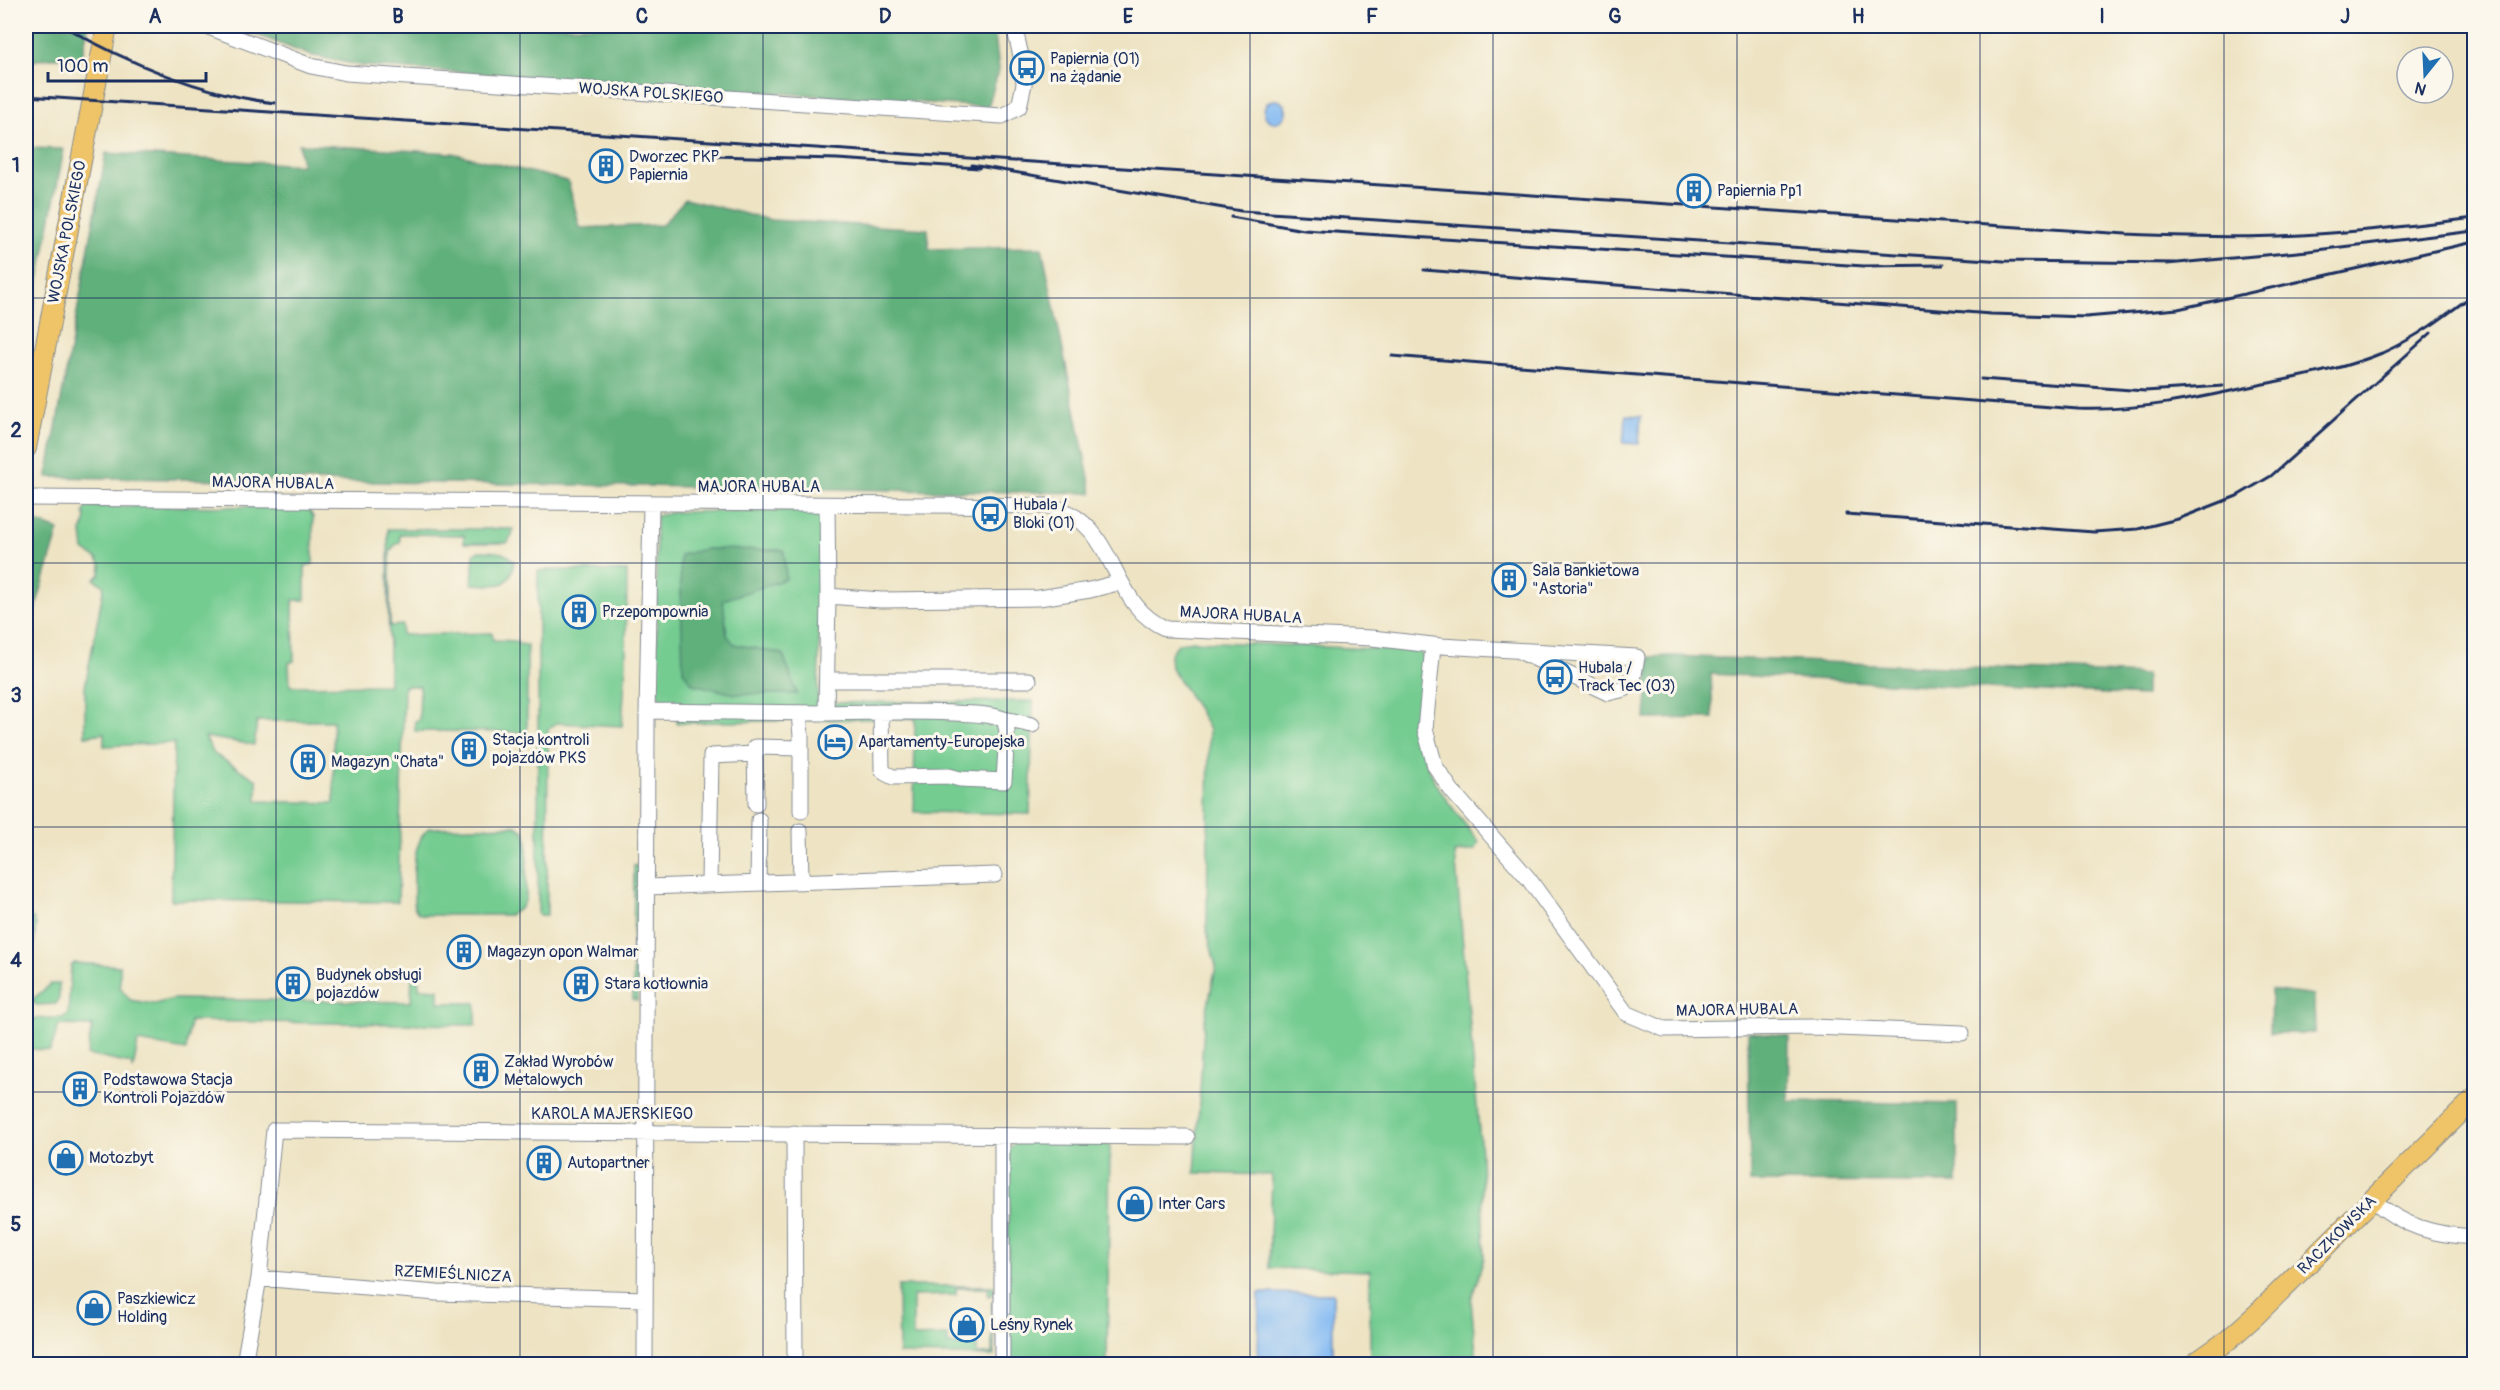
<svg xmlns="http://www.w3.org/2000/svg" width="2500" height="1390" font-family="Pangolin,sans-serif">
	<rect width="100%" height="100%" fill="#fbf7ec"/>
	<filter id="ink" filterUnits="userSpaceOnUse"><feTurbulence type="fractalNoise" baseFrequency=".0167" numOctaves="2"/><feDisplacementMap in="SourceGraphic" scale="12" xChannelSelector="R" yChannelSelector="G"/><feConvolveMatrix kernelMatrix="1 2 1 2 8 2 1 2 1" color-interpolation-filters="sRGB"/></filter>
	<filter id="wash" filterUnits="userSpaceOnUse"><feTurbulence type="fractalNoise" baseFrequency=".008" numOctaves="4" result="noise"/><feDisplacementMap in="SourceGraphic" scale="24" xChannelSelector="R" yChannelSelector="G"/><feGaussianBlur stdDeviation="1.35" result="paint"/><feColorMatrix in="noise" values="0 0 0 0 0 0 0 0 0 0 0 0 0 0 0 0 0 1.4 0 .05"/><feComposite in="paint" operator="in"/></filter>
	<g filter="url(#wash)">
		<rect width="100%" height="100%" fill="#eee4c4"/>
		<path fill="#75cc91" stroke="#487e78" stroke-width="1.5" fill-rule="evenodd" d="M88,506L301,507L309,510L313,517V564L305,566V600H293L294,661L289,663L290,686L389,685L388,529H513L512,536L507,543H464V535L400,534V542L394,546L390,552V626L402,625V635L492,633L493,640L517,641V644L527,645V732L415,731V721L419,720L420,686H404L398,902L171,900L174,743L104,746V733L85,736V687L104,586L94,579L100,574L101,566L97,559L84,550L82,532L86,518L84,512ZM257,721H333L334,803L257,801V780L214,754L205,737L254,745Z
			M811,510L822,520L818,703L1033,701L1030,814L914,812L915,718L677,723V705H666L657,693L656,516L674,512Z
			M479,551C494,552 505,550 514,562C510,591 495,585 472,584L474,554Z
			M547,570L627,571L626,662L622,726L557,723L548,729L547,915H538V571Z
			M1193,641L1418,651L1424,657C1423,681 1418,707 1419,732C1422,774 1454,810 1479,842L1475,850L1455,853L1481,1153L1484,1258L1471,1300L1477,1364H1370V1271L1269,1268L1272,1175L1195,1173L1204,1024L1216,966L1207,932L1209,730L1198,709L1171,668L1170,654L1179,643Z
			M516,826L524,831L527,838L526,899L521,908L510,915H424L418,913L414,907C415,882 409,845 429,828Z
			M634,865L640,868L637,1001L633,1000Z
			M26,914L34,919V923L36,924L33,951L26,957Z
			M74,963L120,966V987L130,1000L154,1004L174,999L411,1002L412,974L418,975L419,988L439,989V1003H476V1025L190,1021L186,1050L138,1042L133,1070L131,1064L87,1055L92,1026L59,1025L50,1051L26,1048V1019L62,1018L68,1014L71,966Z
			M51,984H59V998L56,1004L37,1005L32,1002L33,999Z
			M1018,1142L1109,1144L1110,1148L1107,1364H1007L1009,1148Z
			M898,1286H994V1293L989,1296L988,1288H956V1295L913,1296V1337L948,1336V1345H977V1354H992V1303H994V1356L899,1354Z"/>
		<path fill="#60b07b" stroke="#3e706c" stroke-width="1.5" d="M26,26H88L82,57L49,58L26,62Z
			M234,26H994L999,69L988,107L363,66L309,55Z
			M299,144L452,153L568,181L580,228L662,225L685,199L771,220L928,229L929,249L1042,247L1092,493L47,477L106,153L302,165Z
			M26,148L64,149L26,348Z
			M28,519L59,530L32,620L26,664V532Z
			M705,549L784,550L786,579L723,600L727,635L734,644L783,654L797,694H735L693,684L683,671L680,555Z
			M1672,656L2146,675V696L1711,674L1713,718L1645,719L1650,657Z
			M2271,990L2314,996L2315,1033H2270Z
			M1748,1032L1789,1036L1788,1101L1957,1104V1183L1750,1182Z"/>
		<path fill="#83baf3" stroke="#4f74a8" stroke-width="1.5" d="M1264 111a11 11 0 1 1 22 0a11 11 0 1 1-22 0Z
			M1626,415L1641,416L1639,444L1623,443Z
			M1259,1293L1333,1294V1364H1258Z"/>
	</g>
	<g filter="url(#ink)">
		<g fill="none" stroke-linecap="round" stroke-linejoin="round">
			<defs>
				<path id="minor" d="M206,26L311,66L346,73L1002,116L1019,107L1024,84L1022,60L1014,26
					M26,498L1050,506C1120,523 1107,605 1167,629L1372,638L1441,646L1637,657L1634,675L1625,689L1608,693L1519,651
					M827,505L828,596
					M1433,646L1425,729L1435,766L1452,791L1528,878L1626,1013L1664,1029L1813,1027L1962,1033
					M827,680H1029
					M647,711L826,713
					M881,712L882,769L885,773L893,777L949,776L960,779L1004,781L1007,731L1004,719C987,713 970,714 953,713C911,711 868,712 826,713L828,596L881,600L1039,598L1090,590L1121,582
					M799,713L801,736V811
					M1004,719L1032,725
					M756,804L755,747L801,748
					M800,831L801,882
					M758,883L759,820
					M709,885L711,756L755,754
					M646,887L995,875
					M794,1133L795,1364
					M2373,1200C2403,1227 2435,1235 2474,1237
					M259,1278L437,1293L645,1299
					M244,1364L259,1278L274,1130L1187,1137
					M645,1364L647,714L651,505
					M1002,1364V1136"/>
				<path id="major" d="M26,448L107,26
					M2194,1364L2228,1340L2256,1315L2474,1099"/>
			</defs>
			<use href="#minor" stroke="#848a91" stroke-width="17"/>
			<use href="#major" stroke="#848a91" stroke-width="22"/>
			<use href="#minor" stroke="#fff" stroke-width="15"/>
			<use href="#major" stroke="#efc469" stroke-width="20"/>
			<path stroke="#1b2f5e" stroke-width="3" d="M63,26C128,63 200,94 275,103
				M26,96L2126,234C2176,236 2227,238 2278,236C2343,234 2409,226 2474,218
				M712,156L837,159L979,168
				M972,165L1241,211L2004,261L2176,263
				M1231,217L1304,230L1864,266L1943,265
				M2167,264L2308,251L2474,231
				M1424,270L1991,314L2086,317L2178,309L2474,242
				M1392,356L2078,409C2139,411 2195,399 2254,386C2297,377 2341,370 2382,353C2416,338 2445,316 2474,294
				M1981,379L2145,391L2223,386
				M1846,514L2094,532L2138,529L2178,519L2237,496L2271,476L2431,333"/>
		</g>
	</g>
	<path fill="none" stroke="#1b2f5e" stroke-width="1.5" stroke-opacity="0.55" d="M276,26V1364M520,26V1364M763,26V1364M1007,26V1364M1250,26V1364M1493,26V1364M1737,26V1364M1980,26V1364M2224,26V1364M26,298H2474M26,563H2474M26,827H2474M26,1092H2474"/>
	<defs>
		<symbol id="bus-ring" viewBox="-11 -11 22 22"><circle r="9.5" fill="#fbf7ec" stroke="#1f6fb2" stroke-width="1.5"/><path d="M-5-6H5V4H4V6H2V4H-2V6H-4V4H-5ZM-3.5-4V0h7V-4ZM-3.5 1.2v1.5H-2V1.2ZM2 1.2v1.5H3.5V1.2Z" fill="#1f6fb2"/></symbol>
		<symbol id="building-ring" viewBox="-11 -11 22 22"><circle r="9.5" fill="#fbf7ec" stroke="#1f6fb2" stroke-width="1.5"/><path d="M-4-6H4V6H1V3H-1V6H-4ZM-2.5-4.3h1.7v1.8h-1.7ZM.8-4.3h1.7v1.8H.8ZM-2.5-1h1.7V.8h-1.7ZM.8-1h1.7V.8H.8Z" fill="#1f6fb2"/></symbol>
		<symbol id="hotel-ring" viewBox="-11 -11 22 22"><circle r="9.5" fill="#fbf7ec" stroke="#1f6fb2" stroke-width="1.5"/><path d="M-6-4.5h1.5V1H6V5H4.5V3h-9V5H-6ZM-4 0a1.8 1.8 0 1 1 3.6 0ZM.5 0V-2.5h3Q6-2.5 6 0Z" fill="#1f6fb2"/></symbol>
		<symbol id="shop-ring" viewBox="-11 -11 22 22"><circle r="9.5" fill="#fbf7ec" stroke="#1f6fb2" stroke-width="1.5"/><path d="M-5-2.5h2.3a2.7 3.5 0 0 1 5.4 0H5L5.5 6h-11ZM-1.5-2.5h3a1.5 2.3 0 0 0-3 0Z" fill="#1f6fb2"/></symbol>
	</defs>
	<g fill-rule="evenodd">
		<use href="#bus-ring" x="1008" y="49" width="38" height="38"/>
		<use href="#building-ring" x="587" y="147" width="38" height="38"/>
		<use href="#building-ring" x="1675" y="172" width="38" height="38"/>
		<use href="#bus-ring" x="971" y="495" width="38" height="38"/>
		<use href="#building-ring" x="1490" y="561" width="38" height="38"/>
		<use href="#building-ring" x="560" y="593" width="38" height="38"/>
		<use href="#bus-ring" x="1536" y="658" width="38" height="38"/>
		<use href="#hotel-ring" x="816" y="723" width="38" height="38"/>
		<use href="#building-ring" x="450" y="730" width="38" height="38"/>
		<use href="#building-ring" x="289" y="743" width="38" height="38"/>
		<use href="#building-ring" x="445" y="933" width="38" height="38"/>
		<use href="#building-ring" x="274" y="965" width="38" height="38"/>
		<use href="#building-ring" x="562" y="965" width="38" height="38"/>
		<use href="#building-ring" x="462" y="1052" width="38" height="38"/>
		<use href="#building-ring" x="61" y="1070" width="38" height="38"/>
		<use href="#shop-ring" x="47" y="1139" width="38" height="38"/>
		<use href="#building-ring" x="525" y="1144" width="38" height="38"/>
		<use href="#shop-ring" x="1116" y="1185" width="38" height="38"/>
		<use href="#shop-ring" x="75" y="1289" width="38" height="38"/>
		<use href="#shop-ring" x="948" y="1306" width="38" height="38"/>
	</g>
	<g text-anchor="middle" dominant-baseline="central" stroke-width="6" stroke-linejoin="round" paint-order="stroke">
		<g font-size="16" fill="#1b2f5e" stroke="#fbf7ec" text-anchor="start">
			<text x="1050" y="59">Papiernia (01)<tspan x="1050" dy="18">na żądanie</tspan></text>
			<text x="629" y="157">Dworzec PKP<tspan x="629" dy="18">Papiernia</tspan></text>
			<text x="1717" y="191">Papiernia Pp1</text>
			<text x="1013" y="505">Hubala /<tspan x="1013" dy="18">Bloki (01)</tspan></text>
			<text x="1532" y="571">Sala Bankietowa<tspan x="1532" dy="18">"Astoria"</tspan></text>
			<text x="602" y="612">Przepompownia</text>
			<text x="1578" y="668">Hubala /<tspan x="1578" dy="18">Track Tec (03)</tspan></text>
			<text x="492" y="740">Stacja kontroli<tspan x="492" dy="18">pojazdów PKS</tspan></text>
			<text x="858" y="742">Apartamenty-Europejska</text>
			<text x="331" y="762">Magazyn "Chata"</text>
			<text x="487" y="952">Magazyn opon Walmar</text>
			<text x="316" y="975">Budynek obsługi<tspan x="316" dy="18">pojazdów</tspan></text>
			<text x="604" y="984">Stara kotłownia</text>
			<text x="504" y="1062">Zakład Wyrobów<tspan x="504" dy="18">Metalowych</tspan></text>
			<text x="103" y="1080">Podstawowa Stacja<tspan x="103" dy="18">Kontroli Pojazdów</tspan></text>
			<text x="89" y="1158">Motozbyt</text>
			<text x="567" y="1163">Autopartner</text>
			<text x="1158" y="1204">Inter Cars</text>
			<text x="117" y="1299">Paszkiewicz<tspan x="117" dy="18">Holding</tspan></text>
			<text x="990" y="1325">Leśny Rynek</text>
		</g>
		<g font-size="16" fill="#1b2f5e" stroke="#fbf7ec">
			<text transform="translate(651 93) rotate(4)">WOJSKA POLSKIEGO</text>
			<text transform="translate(67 232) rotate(-79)">WOJSKA POLSKIEGO</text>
			<text transform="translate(273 483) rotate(1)">MAJORA HUBALA</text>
			<text x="759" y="487">MAJORA HUBALA</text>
			<text transform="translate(1241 615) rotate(3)">MAJORA HUBALA</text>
			<text transform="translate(1737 1010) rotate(-1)">MAJORA HUBALA</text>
			<text x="612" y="1114">KAROLA MAJERSKIEGO</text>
			<text transform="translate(2337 1235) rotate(-45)">RACZKOWSKA</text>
			<text transform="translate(453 1274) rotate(3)">RZEMIEŚLNICZA</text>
		</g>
	</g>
	<rect width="2500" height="1390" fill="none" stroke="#fbf7ec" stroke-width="66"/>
	<g transform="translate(2425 75) rotate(198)"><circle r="28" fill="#fbf7ec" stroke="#a1a7b3" stroke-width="1.5"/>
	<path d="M0-4.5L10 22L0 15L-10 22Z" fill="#1f6fb2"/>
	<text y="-9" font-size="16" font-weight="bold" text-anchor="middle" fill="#1b2f5e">N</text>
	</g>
	<path d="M48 72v9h158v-9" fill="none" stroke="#1b2f5e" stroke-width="3"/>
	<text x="57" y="72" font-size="18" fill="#1b2f5e" stroke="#fbf7ec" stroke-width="4.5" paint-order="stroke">100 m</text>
	<rect x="33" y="33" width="2434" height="1324" fill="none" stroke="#1b2f5e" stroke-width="2"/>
	<g font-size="20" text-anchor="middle" font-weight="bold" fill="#1b2f5e">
		<text x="155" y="23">A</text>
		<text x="398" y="23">B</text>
		<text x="642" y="23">C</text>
		<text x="885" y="23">D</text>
		<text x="1128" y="23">E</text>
		<text x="1372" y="23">F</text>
		<text x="1615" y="23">G</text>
		<text x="1858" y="23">H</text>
		<text x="2102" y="23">I</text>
		<text x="2345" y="23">J</text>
		<text x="16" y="172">1</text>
		<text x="16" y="437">2</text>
		<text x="16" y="702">3</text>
		<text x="16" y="967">4</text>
		<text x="16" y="1231">5</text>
	</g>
</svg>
